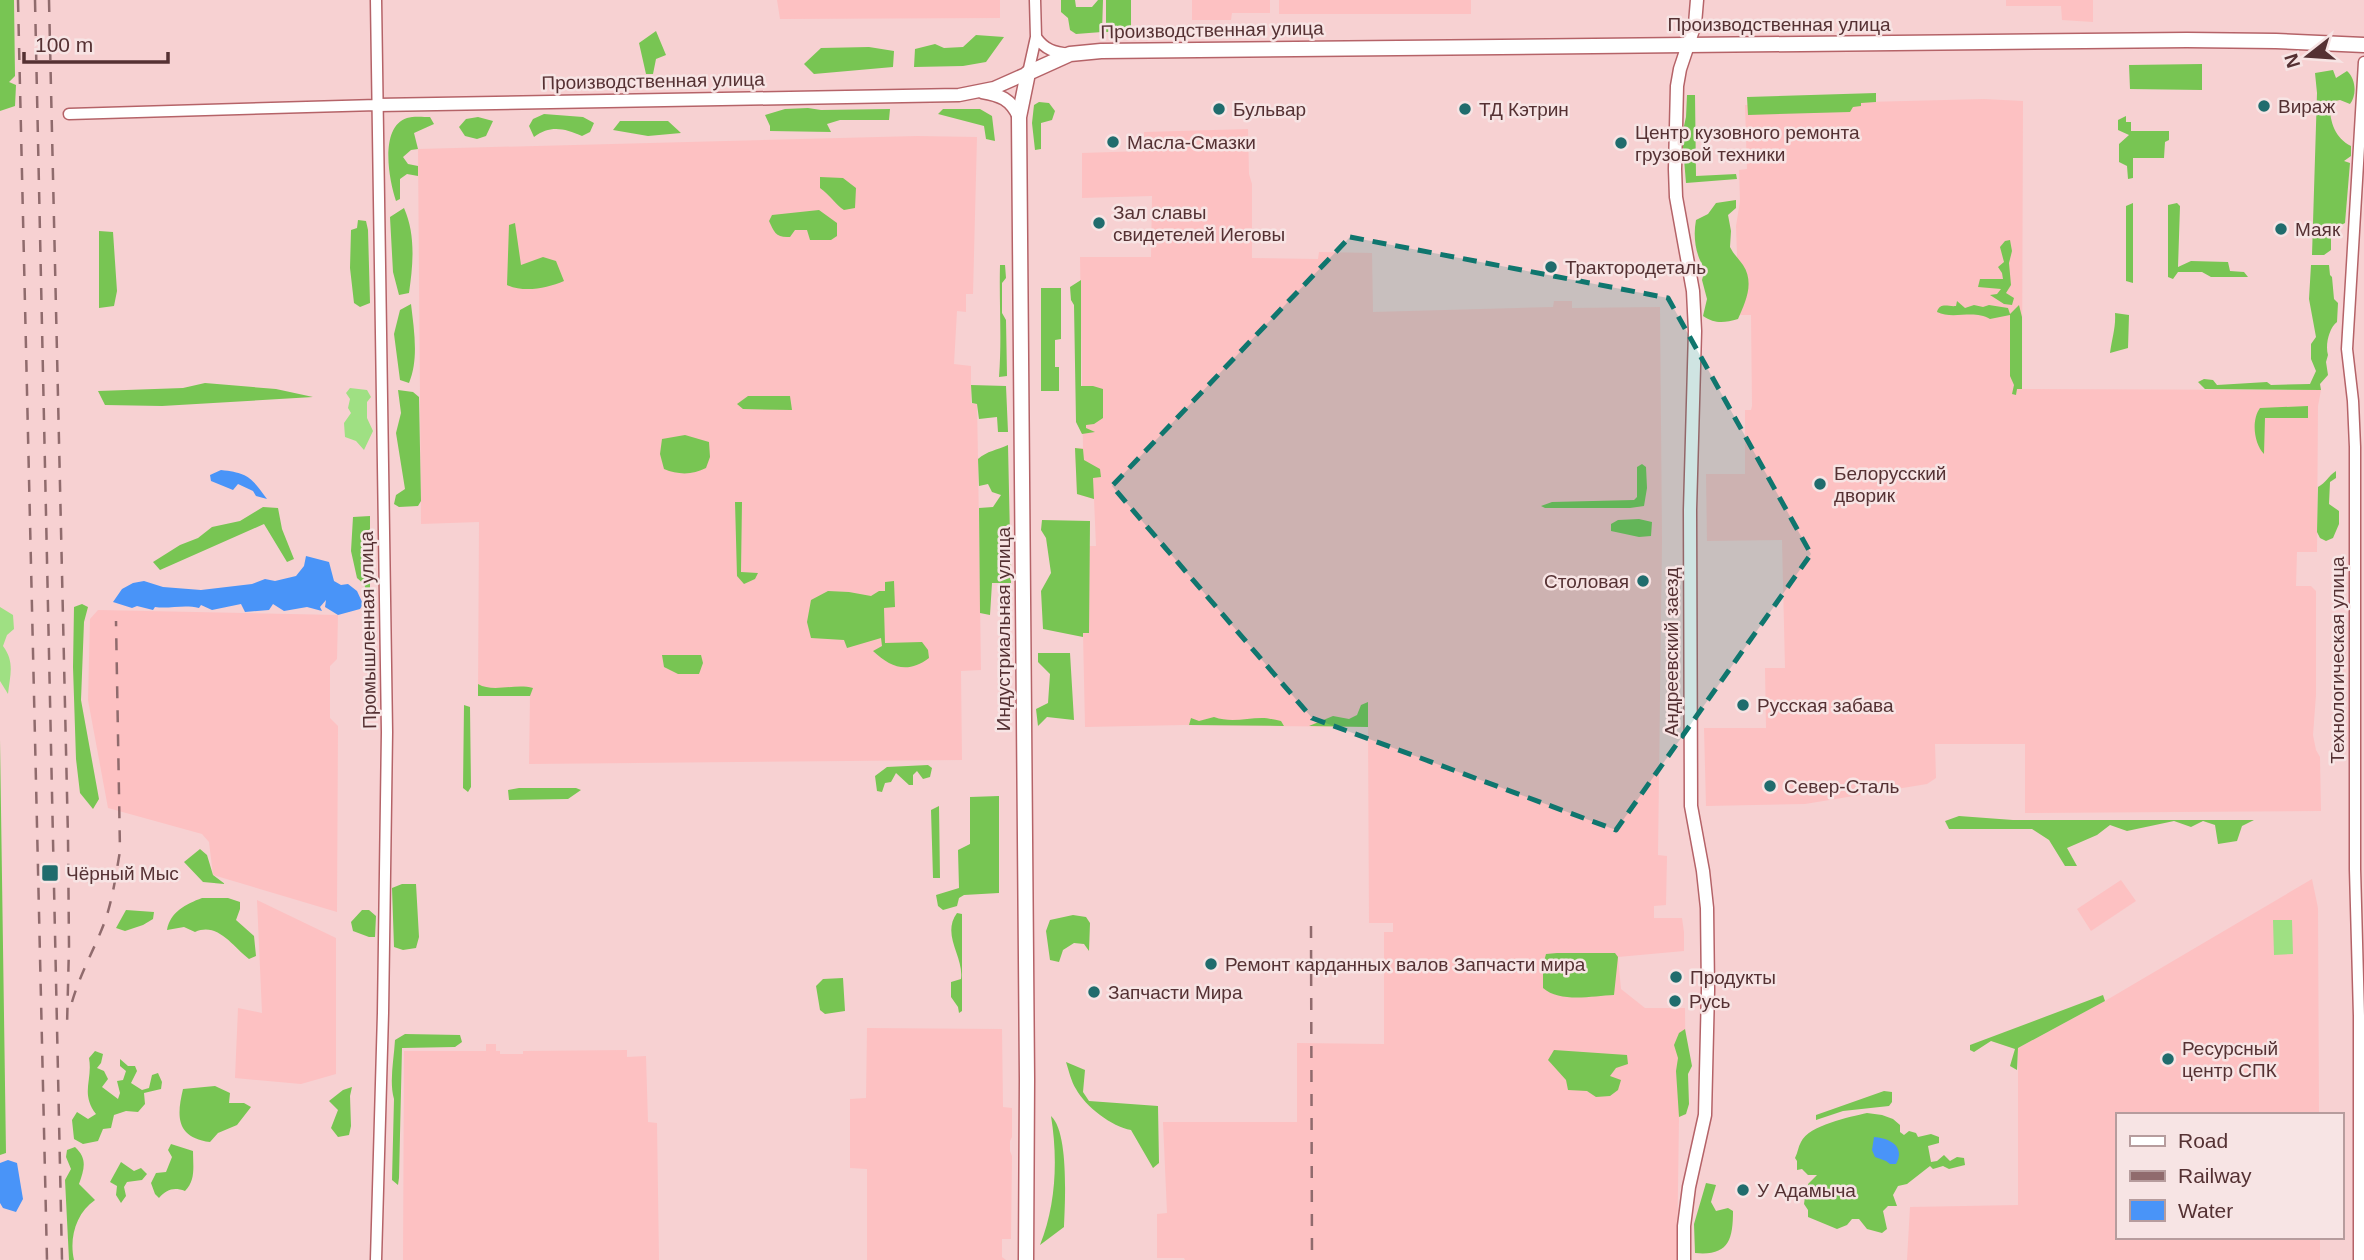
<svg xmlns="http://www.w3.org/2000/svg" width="2364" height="1260" font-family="Helvetica,sans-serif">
	<rect width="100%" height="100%" fill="#f7d1d2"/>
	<path fill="#fdc1c2" d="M777,0H1000V18L780,19Z
		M1192,0H1270V13H1232L1231,20H1192Z
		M1279,0H1471V14H1279Z
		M2006,0H2093V22L2062,20L2061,6H2006Z
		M1984,99L2023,101L2022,389L2321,390L2318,406L2317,552H2297L2296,586H2311L2316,591V695L2313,735L2316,750L2320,757L2321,811L2025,813V744H1935L1936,778L1927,784L1805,804L1706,806L1704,728H1766L1765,668H1785L1782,540L1707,541L1706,474H1745V410H1751L1752,406L1751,315H1739L1736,226L1740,201L1739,170L1747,169L1745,105Z
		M1248,129L1249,174L1252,184V258L1318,259L1319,252L1372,253L1373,312L1553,307L1554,301H1572V308L1660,307L1662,541L1658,855L1667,856L1666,905L1654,906V918H1682L1684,932V951L1618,957L1621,989L1645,1008H1685L1686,1114L1679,1117L1677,1260H1185L1184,1258H1157V1214L1167,1213L1163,1122H1297V1043L1384,1044V932H1393V923H1369L1368,727L1184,725L1085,727L1083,633H1089L1088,546H1096L1094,499L1077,494L1075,448H1083L1080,257H1151L1152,196L1082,198V153L1144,151V132Z
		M917,136L977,137L973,294H966V312L957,311L954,364L971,366V403L977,404L978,459L981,670L961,671L962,760L529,764L530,696H478L479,522L421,524L418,149Z
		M98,610L338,615L337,659L330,666V718L338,726L337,912L213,875L209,842L202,834L108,808L88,700L90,619Z
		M2312,879L2318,908L2319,1115H2117V1237H2320V1260H1907L1910,1207L2018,1205V1048L2105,1001Z
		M2121,880L2136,901L2091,931L2077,909Z
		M257,900L336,938V1074L301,1084L235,1078L238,1008L262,1013Z
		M867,1028L1002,1029L1003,1107L1012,1108V1137L1010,1141V1151L1012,1156L1011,1239H1002V1257L1006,1260H867V1169L850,1168V1099L866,1098Z
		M486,1044H496V1051H500V1054H523V1051L627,1050V1057L646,1056L648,1122L657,1123L659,1260H403L404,1051H486Z"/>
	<path fill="#9fe083" d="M350,388L367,390L371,397L367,402V418L373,431L364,450L356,441L345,437L344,423L351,413L348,408L350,399L346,393Z
		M0,607L13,615L14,629L7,635L3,646C15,662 10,675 8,694L0,681Z
		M2273,920H2292L2293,954L2274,955Z"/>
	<path fill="#78c553" d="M0,0H14L15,76L9,82L16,85L15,106L0,111Z
		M1061,0H1075L1076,7H1092L1098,0H1103L1102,32L1076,34L1070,30L1068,18L1061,12Z
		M1106,0H1131V31L1106,32Z
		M656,31L666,55L656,59L653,74H646L639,43Z
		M976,35L1004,37L986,62L963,66L914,67L915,49L935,44L944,48L963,47Z
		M869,47L894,51L893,67L814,74L804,64L821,48Z
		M2202,64V90L2130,89L2129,65Z
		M2333,70L2336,78L2347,71C2356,79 2357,95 2350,104L2340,100L2330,102C2329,119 2334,138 2351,146V156L2344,161L2350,163L2345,223L2339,226L2337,234L2331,238V250L2324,255H2312L2317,93L2315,73Z
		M1876,93V102L1861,103V106L1853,107L1850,112L1748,115L1747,97Z
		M1687,95H1695L1696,176L1736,174L1737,179L1686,183L1682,135L1686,117Z
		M1039,102L1049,103L1055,111L1052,120L1041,123V149L1035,150L1032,123L1034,105Z
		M808,108L821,110L890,109L889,120H840L827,124L831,132L770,131V126L765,115L785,109Z
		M943,109H980L992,116L995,141L986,139L984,126L938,114Z
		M544,114L583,117L594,123L590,132L582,136C564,128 550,125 534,137L529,126L533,119Z
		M2126,116V122H2131V131H2169V140L2165,142L2164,158H2133V178L2128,179L2127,166L2119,162V144L2129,135L2118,130V120Z
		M430,117L434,124L414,133L418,149L411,150L403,157L408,164L418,166V176L407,174L400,179V199L396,201C389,181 379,127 407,118C413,116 423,117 430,117Z
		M478,117L493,121L486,136L477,139L465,136L459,127L466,119Z
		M620,121H668L681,133L648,136L613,130Z
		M820,177L843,178L856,188L855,208L844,210C836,205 830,195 820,188Z
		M1736,200V208L1728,215L1731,231L1730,247C1734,255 1739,259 1743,265C1755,283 1745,303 1738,319C1724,323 1715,324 1703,316L1707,299L1702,280L1705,269C1695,255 1693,236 1696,220L1708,214L1716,203Z
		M2133,203V283L2126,281V206Z
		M2177,203L2180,206L2178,267L2191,261L2228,262L2230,271L2244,272L2248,277H2211L2202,272H2178L2173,279L2168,277V205Z
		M404,208C416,235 413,265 409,293L399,295L393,272L390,217Z
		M819,210L837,223V236L831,240H810L807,230H795L790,237C776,238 774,232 769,221L772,215Z
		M358,220L366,221L368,230L370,303L360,307L354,303L350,268L351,230L357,228Z
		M515,223L521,265L543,257L556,261L564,281C547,288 525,293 507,285L509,225Z
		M99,231L113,232L117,291L114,306L99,308Z
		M2010,240L2012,251L2009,263L2011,285L2006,293L2014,298L2012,305L2004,304L1990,295L1997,294L2001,289L1978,287L1980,279H2003L2002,273L1998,267L2004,262L2000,247L2005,241Z
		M1000,265H1005L1006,278L1002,283V313L1006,320L1007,376L999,377C1002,339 999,303 1000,265Z
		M2311,265H2329L2330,275L2332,277L2334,299L2338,303L2337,322C2329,328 2325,345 2328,355L2326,362L2328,375L2320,384L2321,390L2205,389L2198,382L2204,379L2213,380L2217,385L2267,382L2271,385L2310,384L2316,371L2311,359V344L2316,337L2309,299Z
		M1081,280V386H1093L1103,389V418L1094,424L1086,425V428L1095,432L1082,434L1076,422L1074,305L1071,300L1070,287Z
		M1041,288H1061V339L1055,340V367H1059V391H1041Z
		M1957,301L1965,308L1974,305L1983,307L1989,305L2008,308L2010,314L2019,305L2022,317V389H2017L2016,395L2012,394L2014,385L2010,376V315L1990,319C1974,309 1953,320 1937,312C1940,302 1948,307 1956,306Z
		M411,304C414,330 419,359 409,383L400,380L394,334L400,310Z
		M2115,313L2129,315L2128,348L2110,353C2112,338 2116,327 2115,313Z
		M205,383L276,389L313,397L162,406L105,405L98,391L183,388Z
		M971,385L1006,386L1008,432H998L997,417L979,419L977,404L972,403Z
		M398,390L413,392L419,397L421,501L418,506L399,507L394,504L396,495L405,489L396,433L401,413Z
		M748,396H790L792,410L743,409L737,404Z
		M2308,406V418H2265L2264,454C2254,444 2251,420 2260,408Z
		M685,435L709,442L710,457L706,468C693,475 678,475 664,469L660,454L662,439Z
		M1008,445L1011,583H992L990,615L980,613L979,508L993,507L1001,495L992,492L988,484L979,486L978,459C987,451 997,450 1008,445Z
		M1075,448L1083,449L1084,460L1100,469L1101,477L1093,478L1094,499L1077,494Z
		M1642,464L1646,467L1647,488L1644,506L1630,508H1545L1541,506L1552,502L1634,500L1637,497V467Z
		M2336,471V478L2330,482L2329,504L2339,511V524L2333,538L2326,541L2320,538L2317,532L2318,487C2326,483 2328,476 2336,471Z
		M735,502H742L741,572L758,573L755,579L744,584L737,576Z
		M263,507L278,508L282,529L294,559L287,562L264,524L160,570L153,562L180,545L198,538L212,527L240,521Z
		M370,516V601L364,584L357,578L351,551L353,517Z
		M1639,519L1652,522L1651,536L1639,537L1611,531V524L1618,520Z
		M1042,520L1090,521L1089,633H1083V637L1043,629L1041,591L1051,573L1046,538L1041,530Z
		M894,581L895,607L884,608L885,643L922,642L928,650L929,658C908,674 891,668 873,651L882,646L881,638L847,648L844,640L811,638L807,622L811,600L828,591L849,592L871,596L879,591H885V582Z
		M82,604L88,607L84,622L81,700L99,799L93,809L80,793L76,759L73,667L74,607Z
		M1038,653H1070L1074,720L1047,717L1038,726L1036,709L1048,703L1050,674L1038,662Z
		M662,655H701L703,663L699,674H678L664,667Z
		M478,684C493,693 515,683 533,688L530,696H478Z
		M1368,702V727L1309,726L1333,716L1349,719L1357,715L1361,705Z
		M464,705L470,707L471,787L468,792L463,788Z
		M1214,717C1231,723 1246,718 1262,718C1268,718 1275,720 1281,721L1284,726L1189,725L1191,718L1199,721Z
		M0,740L6,1153L0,1155Z
		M928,765L932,768L930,777L923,779L917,771L913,775V785H909L896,773L891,782L885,783L882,792L877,791L875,776L887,767Z
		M519,788H576L581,790L568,799L509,800L508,790Z
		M999,796V893L964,895L959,898L957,906L943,910L938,906L936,895L959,888L958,850L970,844V797Z
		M939,806L940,878H933L931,810Z
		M1959,816L2013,820H2254L2242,826L2237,841L2218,844L2215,825L2203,821L2191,827L2174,821L2127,831L2110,825L2097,835L2067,848L2077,866H2065L2049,840L2032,829H1949L1945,821Z
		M200,849L207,855L213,875L225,884L203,882L184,862Z
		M402,884H416L419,937L416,948L403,950L394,947L392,888Z
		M202,898H228L240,902V909L236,920L254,936L256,956L249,959C232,946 218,922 195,932L184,927L167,930C170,912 186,904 202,898Z
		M126,910L154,912L153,919L143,925L125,931L116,928Z
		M362,910H369L376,916L375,937H369L353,931L351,922Z
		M957,913L962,914V1011L959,1013L958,1007L951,997V982L961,979C964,956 941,935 957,913Z
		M1073,915L1086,917L1090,923L1089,951L1084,944L1074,943L1063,950L1059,962L1050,960L1046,931L1050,920Z
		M1557,953H1615L1618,957L1614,995C1592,996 1560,1003 1543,988V965L1546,954Z
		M843,978L845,1011L825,1014L820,1010L816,986L823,979Z
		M2103,995L2105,1001L2018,1048L2017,1070L2010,1066L2015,1049L1991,1041L1974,1052L1970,1050V1045Z
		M1685,1029L1692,1066L1688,1074L1689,1104L1686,1114L1679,1117L1676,1071L1678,1058L1674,1045L1679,1033Z
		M405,1034L460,1035L462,1042L455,1047L402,1048L399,1178L398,1185L392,1180L394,1099C389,1082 394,1059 395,1040Z
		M1554,1050L1627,1055L1628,1064L1616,1068L1610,1076L1621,1080L1618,1090L1610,1096L1596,1097L1587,1091L1568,1090L1566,1080L1548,1060Z
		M95,1051L103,1054L101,1063L97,1068L104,1071L108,1079L102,1087L118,1099L120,1093L117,1081L123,1080L126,1071L120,1066V1059L128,1066H135L137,1071L131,1083L142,1090L149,1088L152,1075L158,1073L162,1082L161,1089L144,1093L145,1104L138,1112L126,1111L114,1115L111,1128L103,1129L98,1141L83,1144L74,1139L72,1120L77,1112L88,1119L96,1114C80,1093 93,1080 89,1058Z
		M1066,1062L1085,1070L1083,1092L1089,1101L1158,1106L1159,1163L1153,1168L1131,1130C1112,1127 1085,1106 1076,1089C1071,1081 1069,1071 1066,1062Z
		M215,1086L230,1093L229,1103H244L251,1107L237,1125L218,1133L210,1142C177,1137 176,1118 183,1089Z
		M352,1087L350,1096L351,1126L349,1135L338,1137L331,1128L338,1110L329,1101L343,1090Z
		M1884,1091L1892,1092V1102L1889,1106L1843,1111L1816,1120V1115Z
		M1867,1113L1882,1115L1893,1119L1900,1125V1132L1904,1135L1909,1131L1916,1133L1918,1137L1931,1134L1939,1137V1143L1928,1146L1931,1162L1937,1161L1944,1155L1950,1161L1957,1157L1964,1158L1965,1165L1949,1169L1943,1166L1933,1169L1930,1166L1907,1184L1898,1186L1893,1195L1897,1206H1888L1883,1211L1887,1229L1882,1233L1867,1229L1859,1219H1852L1847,1225L1837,1229L1808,1217V1210L1804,1204L1805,1197L1807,1198L1810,1193L1808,1184L1817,1175H1808L1802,1169L1797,1170V1161L1795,1158C1798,1152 1798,1147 1801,1142C1809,1125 1850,1117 1867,1113Z
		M1051,1116C1069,1132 1065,1203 1064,1227L1040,1245C1056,1205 1058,1159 1051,1116Z
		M171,1144L193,1151C193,1166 196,1180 185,1191C174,1187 167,1189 159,1198L155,1194L151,1183L156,1173L166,1172L172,1157L168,1150Z
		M75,1147C88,1159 84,1169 79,1184L95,1200C76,1213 69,1238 74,1260H69L65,1180L71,1169L66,1157L67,1150Z
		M121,1162L134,1171L141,1168L147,1174L142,1180L127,1182L124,1187L126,1196L121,1203L116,1195L117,1186L110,1182Z
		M1706,1183L1716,1185L1711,1202L1716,1211L1728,1208L1733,1211C1733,1241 1728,1256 1695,1253L1694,1224Z"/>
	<path fill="#4994f8" d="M221,470C248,473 251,477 267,499L256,496L253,491L238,484L233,490L211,481L210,475Z
		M306,556L329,562L334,581L341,585L348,584L357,591L363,604L360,609L338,615L325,607L326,600L320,607L322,611L307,607L284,611L273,604L269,610L245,612L241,604L212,610L201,605L199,608C184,604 170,609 155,607L153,610L137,606L132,608L113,602L122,589L133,583L144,581L163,587L201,590L252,584L265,579L275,581L296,576L304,566Z
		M1874,1137C1889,1138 1906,1146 1896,1164H1890L1886,1161L1875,1157L1872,1150Z
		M8,1160L17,1163L23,1199L16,1212L3,1208L0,1203V1163Z"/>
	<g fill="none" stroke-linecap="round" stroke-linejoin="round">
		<defs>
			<path id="minor" d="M1036,37C1045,50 1054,52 1069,54
				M1028,73L1036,37L1035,0
				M69,114L377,105
				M376,1260L383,1013L387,732L376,0
				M2359,1260V1016L2355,869V447L2353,401L2347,349L2364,62"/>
			<path id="tertiary" d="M982,92C1000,95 1011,99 1019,117
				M377,105L959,95L994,88L1028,73
				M1684,1260V1226L1689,1187L1705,1115L1708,990L1707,908L1703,871L1691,806L1690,510L1695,331L1693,291L1676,197L1675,169L1677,86L1680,69L1695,24L1697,0"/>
			<path id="secondary" d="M1026,1260L1027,1079L1019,117L1028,73L1070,54L1101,51L2187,40L2276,41L2364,45"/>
		</defs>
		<use href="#minor" stroke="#b56368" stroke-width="13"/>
		<use href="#tertiary" stroke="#b56368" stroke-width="15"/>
		<use href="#secondary" stroke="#b56368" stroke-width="17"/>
		<use href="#minor" stroke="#fff" stroke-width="10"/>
		<use href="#tertiary" stroke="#fff" stroke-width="12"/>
		<use href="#secondary" stroke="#fff" stroke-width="14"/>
		<path stroke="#906b6d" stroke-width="2.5" stroke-dasharray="12 12" stroke-linecap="butt" d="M18,0L47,1260
			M35,0L62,1260
			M49,0L68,838L69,946L67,1026
			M1311,926L1312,1260
			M72,1002C80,974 95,948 105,921C113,898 116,874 120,851L116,621"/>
	</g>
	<path fill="#0f766e" fill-opacity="0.2" stroke="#0f766e" stroke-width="5" stroke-dasharray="14 9" stroke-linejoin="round" d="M1350,237L1668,298L1811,554L1616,830L1312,718L1112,486Z"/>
	<g fill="#206c6d" stroke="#f7e4e4" stroke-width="2.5">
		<circle cx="2264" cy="106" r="7"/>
		<circle cx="1219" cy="109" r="7"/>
		<circle cx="1465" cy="109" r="7"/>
		<circle cx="1113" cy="142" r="7"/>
		<circle cx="1621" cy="143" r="7"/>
		<circle cx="1099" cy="223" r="7"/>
		<circle cx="2281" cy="229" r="7"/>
		<circle cx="1551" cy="267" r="7"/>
		<circle cx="1820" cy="484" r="7"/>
		<circle cx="1643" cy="581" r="7"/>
		<circle cx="1743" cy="705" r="7"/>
		<circle cx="1770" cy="786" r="7"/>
		<rect x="41" y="864" width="18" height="18" rx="3.5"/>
		<circle cx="1211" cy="964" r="7"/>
		<circle cx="1676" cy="977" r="7"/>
		<circle cx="1094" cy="992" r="7"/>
		<circle cx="1675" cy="1001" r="7"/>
		<circle cx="2168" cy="1059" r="7"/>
		<circle cx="1743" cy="1190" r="7"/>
	</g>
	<g text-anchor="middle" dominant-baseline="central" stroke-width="5" stroke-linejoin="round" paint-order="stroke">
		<g font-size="19" fill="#553133" stroke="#f7e4e4">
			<text x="1779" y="24">Производственная улица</text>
			<text transform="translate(1212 30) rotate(-1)">Производственная улица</text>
			<text transform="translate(653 81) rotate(-1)">Производственная улица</text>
			<text transform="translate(1003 629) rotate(-90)">Индустриальная улица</text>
			<text transform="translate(368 630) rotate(-91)">Промышленная улица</text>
			<text transform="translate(1671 652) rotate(-90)">Андреевский заезд</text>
			<text transform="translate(2337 660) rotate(-90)">Технологическая улица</text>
		</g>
		<g font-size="19" fill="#553133" stroke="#f7e4e4" text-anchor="start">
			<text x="2278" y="106">Вираж</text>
			<text x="1233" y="109">Бульвар</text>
			<text x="1479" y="109">ТД Кэтрин</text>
			<text x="1635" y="132">Центр кузовного ремонта<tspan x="1635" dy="22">грузовой техники</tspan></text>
			<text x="1127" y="142">Масла-Смазки</text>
			<text x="1113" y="212">Зал славы<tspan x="1113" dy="22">свидетелей Иеговы</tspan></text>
			<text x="2295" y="229">Маяк</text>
			<text x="1565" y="267">Трактородеталь</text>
			<text x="1834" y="473">Белорусский<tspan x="1834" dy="22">дворик</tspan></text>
			<text x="1629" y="581" text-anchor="end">Столовая</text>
			<text x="1757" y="705">Русская забава</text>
			<text x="1784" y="786">Север-Сталь</text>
			<text x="66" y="873">Чёрный Мыс</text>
			<text x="1225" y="964">Ремонт карданных валов Запчасти мира</text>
			<text x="1690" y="977">Продукты</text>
			<text x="1108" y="992">Запчасти Мира</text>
			<text x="1689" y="1001">Русь</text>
			<text x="2182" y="1048">Ресурсный<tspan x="2182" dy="22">центр СПК</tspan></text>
			<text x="1757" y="1190">У Адамыча</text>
		</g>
	</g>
	<rect x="2116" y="1113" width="228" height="126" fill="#f7e4e4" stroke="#b69c9d" stroke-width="2"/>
	<rect x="2130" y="1136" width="35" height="10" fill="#ffffff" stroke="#b69c9d" stroke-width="2"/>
	<text x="2178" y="1148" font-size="21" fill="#553133">Road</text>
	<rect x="2130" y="1171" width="35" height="10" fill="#906b6d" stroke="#b69c9d" stroke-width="2"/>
	<text x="2178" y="1183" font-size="21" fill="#553133">Railway</text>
	<rect x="2130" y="1200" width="35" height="21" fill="#4994f8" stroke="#b69c9d" stroke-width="2"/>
	<text x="2178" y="1218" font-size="21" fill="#553133">Water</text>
	<g transform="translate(2308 56) rotate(253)" stroke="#f7e4e4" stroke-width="5" paint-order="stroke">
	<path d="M0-5L12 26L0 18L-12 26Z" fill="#553133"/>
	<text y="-10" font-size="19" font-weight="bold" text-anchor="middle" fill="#553133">N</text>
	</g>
	<path d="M24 52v10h144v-10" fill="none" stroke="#553133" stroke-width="3.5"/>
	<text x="35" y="52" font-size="21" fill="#553133" stroke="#f7e4e4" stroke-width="5" paint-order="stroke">100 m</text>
</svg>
